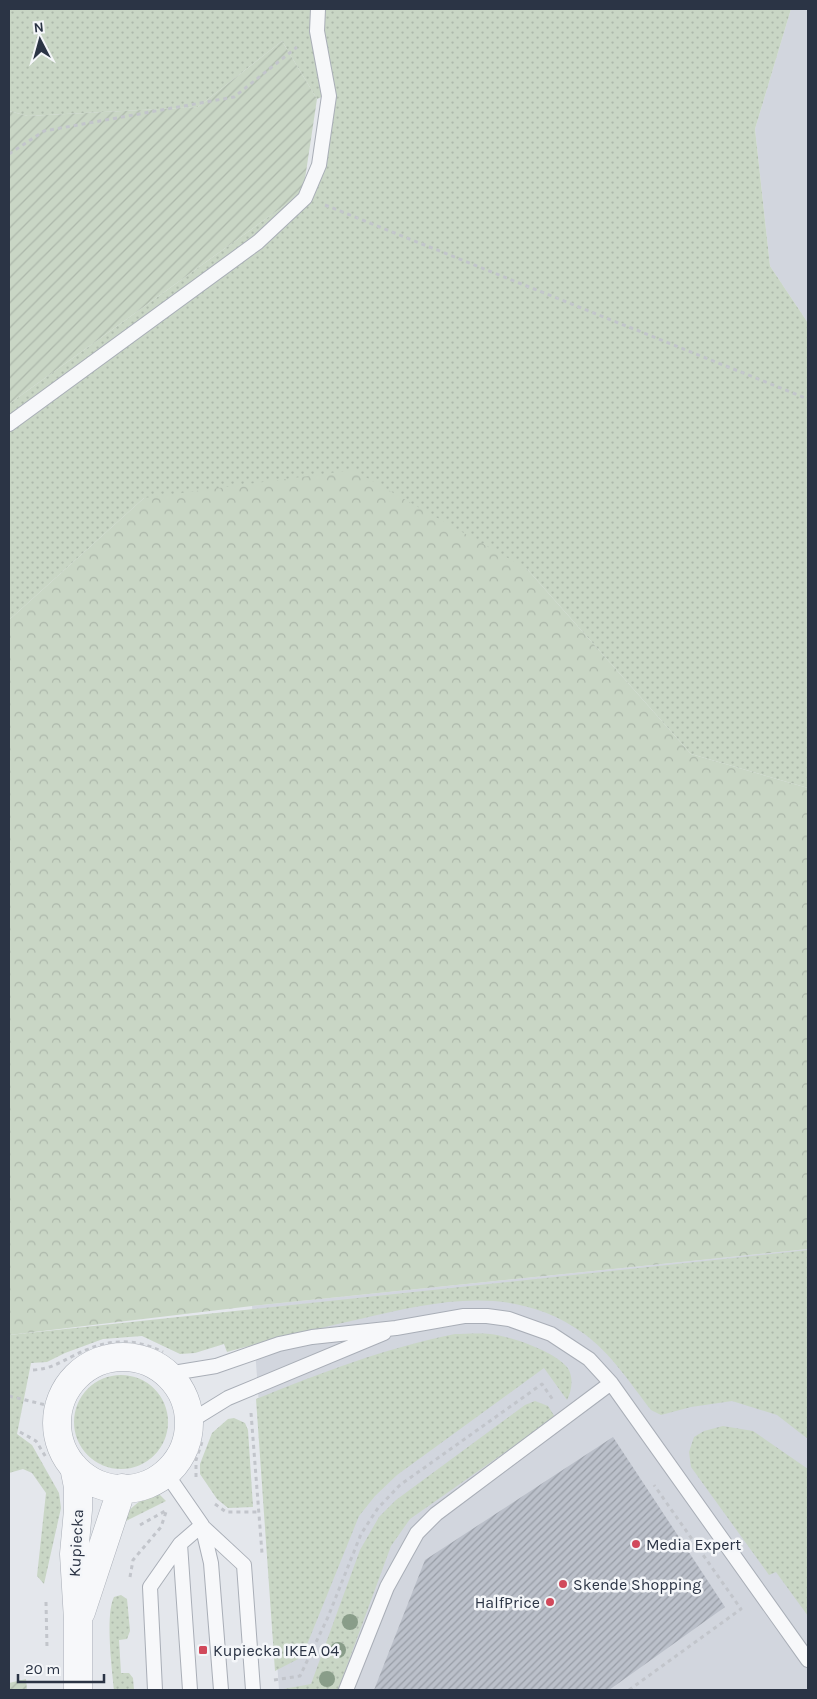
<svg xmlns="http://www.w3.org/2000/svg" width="817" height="1699" font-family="Karla,sans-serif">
	<defs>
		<pattern id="grass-dots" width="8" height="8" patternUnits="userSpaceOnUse" patternTransform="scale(1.25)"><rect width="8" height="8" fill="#c9d6c5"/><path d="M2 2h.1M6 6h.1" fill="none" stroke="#adb8ab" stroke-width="1.8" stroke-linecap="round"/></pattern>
		<pattern id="forest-crowns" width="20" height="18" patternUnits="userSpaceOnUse" patternTransform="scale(1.25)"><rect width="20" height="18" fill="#c9d6c5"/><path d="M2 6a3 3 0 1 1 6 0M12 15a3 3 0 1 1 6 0" fill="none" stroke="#adb8ab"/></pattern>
		<pattern id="garden-furrows" width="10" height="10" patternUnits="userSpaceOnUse" patternTransform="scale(1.25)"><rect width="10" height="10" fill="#c9d6c5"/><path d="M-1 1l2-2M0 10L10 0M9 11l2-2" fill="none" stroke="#adb8ab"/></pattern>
		<pattern id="building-hatch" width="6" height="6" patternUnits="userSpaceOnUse" patternTransform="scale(1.25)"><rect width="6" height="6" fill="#bbc0ca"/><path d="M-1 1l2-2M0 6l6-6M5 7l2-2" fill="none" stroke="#989da6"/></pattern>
	</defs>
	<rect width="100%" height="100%" fill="#e4e7ec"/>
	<path fill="#d2d6de" d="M791,9H808V323L770,266L755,129Z
		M808,1249V1690H279L252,1306Z"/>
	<path fill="url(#grass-dots)" d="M9,9H791L755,129L770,266L808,323V788L691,754L527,569L144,498L9,620V404L303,192L336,91L317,99L282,41L198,107L28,116L9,111Z
		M808,1250V1439L777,1415L732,1401L691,1407L661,1415L651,1410C630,1383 611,1353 583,1333C513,1283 437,1301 360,1319C315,1329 271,1340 227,1352L224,1344L195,1353L180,1354L142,1336L103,1339L65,1353L47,1362L31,1363L17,1434L32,1445L59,1493L61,1508L44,1584L37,1576L46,1493L32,1473L23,1469L9,1473V1335Z
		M455,1334C466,1334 478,1333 490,1334C510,1336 553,1351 567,1367C574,1376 572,1391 567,1400L544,1368L397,1475L375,1496L359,1516L302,1657L275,1671L256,1399C321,1373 385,1348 455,1334Z
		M74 1422a47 47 0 1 1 94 0a47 47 0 1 1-94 0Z
		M535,1401L548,1406L555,1417L410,1519L391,1546L338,1690H278L311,1684L360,1550L379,1517L396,1500L525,1405Z
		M234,1418L245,1423L248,1430L253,1507L228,1508L217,1499L200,1474V1464L212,1433L228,1419Z
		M723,1426L753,1431L808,1469V1616L776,1572L769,1575L691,1467L689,1452L694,1437L704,1431Z
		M160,1495L166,1501L120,1524C129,1508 141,1496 160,1495Z
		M121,1595L127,1599L130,1631L127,1639L119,1640L121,1673H129L133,1678L134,1690H114C112,1669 105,1615 114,1597Z"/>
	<path fill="url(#forest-crowns)" d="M353,470L527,569L691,754L808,788V1249L252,1306L9,1335V620L144,498Z"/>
	<path fill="url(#garden-furrows)" d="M282,41L317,99L303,192L9,404V111L28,116L198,107Z
		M26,1679L27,1690H9V1683Z"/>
	<path fill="url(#building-hatch)" d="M613,1437L725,1607L609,1690H374L425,1560Z"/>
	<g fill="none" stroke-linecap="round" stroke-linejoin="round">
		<defs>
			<path id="lane" d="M9,424L258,242L305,198L319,165L329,96L317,31L318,9
				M167,1374L216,1366L279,1344L312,1337L396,1328L464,1316H487L509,1319L551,1334L589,1359L611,1383L808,1660
				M189,1422L228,1398L384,1333
				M166,1473L202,1525L211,1563L221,1690
				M202,1526L244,1565L253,1690
				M180,1544L190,1690
				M155,1690L150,1587L180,1544L202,1525
				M346,1690L387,1587L417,1533L436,1514L611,1383"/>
			<path id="street" d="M57 1423a66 66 0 1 1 132 0a66 66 0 1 1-132 0Z
				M74,1467L78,1487V1510L74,1554L78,1620V1690
				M81,1612L122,1488"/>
		</defs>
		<use href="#lane" stroke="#a9aeb7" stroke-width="16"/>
		<use href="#street" stroke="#a9aeb7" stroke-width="29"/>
		<path stroke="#c2c5cb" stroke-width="3" stroke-dasharray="4 4" stroke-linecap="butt" d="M9,154L44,131L234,97L297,47
			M325,205L808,399
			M33,1370C50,1369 59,1363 73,1356C104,1340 131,1336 163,1352
			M9,1396L58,1408
			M251,1413L262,1553
			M20,1432L36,1441L47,1459
			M196,1477V1460L203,1439
			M215,1504L226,1512H259
			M140,1525L167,1510
			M130,1577L133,1560L161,1527L166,1512
			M46,1602L47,1648
			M274,1680L300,1676L328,1617L361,1534L378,1508L400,1485L542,1384L553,1400
			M629,1690L741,1609L654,1485"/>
		<use href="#lane" stroke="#f7f8fa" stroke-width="14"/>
		<use href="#street" stroke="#f7f8fa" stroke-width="28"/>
	</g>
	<g fill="#899d89">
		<circle cx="350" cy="1622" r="8"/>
		<circle cx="338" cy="1650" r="8"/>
		<circle cx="327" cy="1679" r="8"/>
	</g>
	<g fill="#d1495b" stroke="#f4f6f9" stroke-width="2">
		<circle cx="636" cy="1544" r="5"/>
		<circle cx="563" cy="1584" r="5"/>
		<circle cx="550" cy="1602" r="5"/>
		<rect x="198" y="1645" width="10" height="10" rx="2.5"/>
	</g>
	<g text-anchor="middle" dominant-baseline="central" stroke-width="5" stroke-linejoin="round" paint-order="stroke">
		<g font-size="16" fill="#2b3445" stroke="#f4f6f9">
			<text transform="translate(76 1543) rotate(-87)">Kupiecka</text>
		</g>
		<g font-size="16" fill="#2b3445" stroke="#f4f6f9" text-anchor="start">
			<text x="646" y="1544">Media Expert</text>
			<text x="573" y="1584">Skende Shopping</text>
			<text x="540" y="1602" text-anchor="end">HalfPrice</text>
			<text x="213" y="1650">Kupiecka IKEA 04</text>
		</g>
	</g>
	<rect width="817" height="1699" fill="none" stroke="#2b3445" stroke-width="20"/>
	<g transform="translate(40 40) rotate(354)" stroke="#f4f6f9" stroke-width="4" paint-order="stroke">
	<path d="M0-4L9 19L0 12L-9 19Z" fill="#2b3445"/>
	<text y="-8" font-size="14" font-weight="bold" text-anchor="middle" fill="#2b3445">N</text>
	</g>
	<path d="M18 1674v8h86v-8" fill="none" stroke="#2b3445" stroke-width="2.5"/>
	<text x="25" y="1674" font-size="15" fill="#2b3445" stroke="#f4f6f9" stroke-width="4" paint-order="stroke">20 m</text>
</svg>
